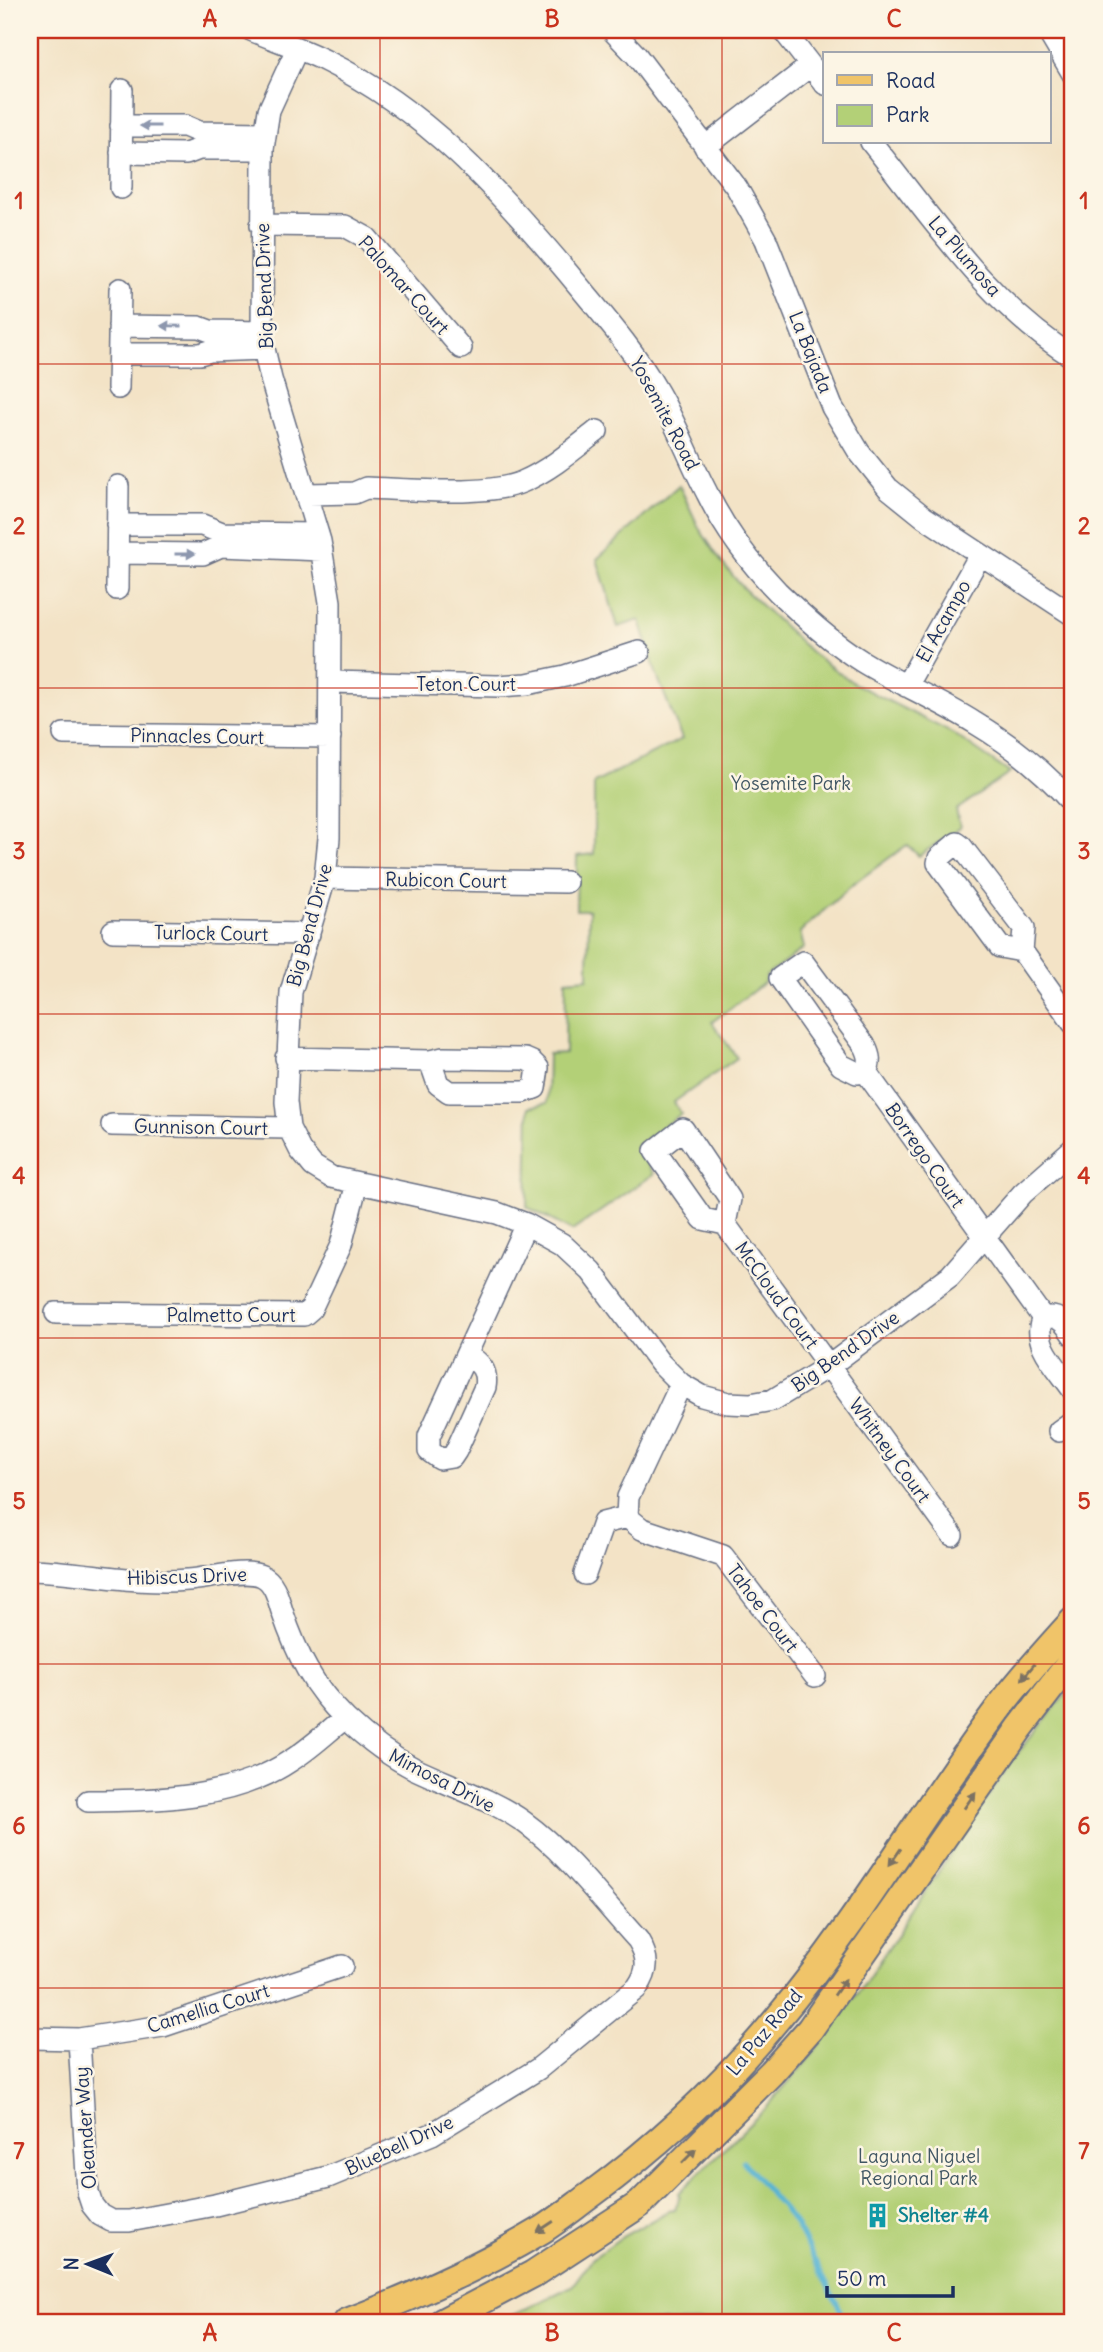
<svg xmlns="http://www.w3.org/2000/svg" width="1103" height="2352" font-family="Delius,sans-serif">
	<rect width="100%" height="100%" fill="#fcf5e5"/>
	<filter id="ink" filterUnits="userSpaceOnUse"><feTurbulence type="fractalNoise" baseFrequency=".0143" numOctaves="2"/><feDisplacementMap in="SourceGraphic" scale="14" xChannelSelector="R" yChannelSelector="G"/><feConvolveMatrix kernelMatrix="1 2 1 2 8 2 1 2 1" color-interpolation-filters="sRGB"/></filter>
	<filter id="wash" filterUnits="userSpaceOnUse"><feTurbulence type="fractalNoise" baseFrequency=".00686" numOctaves="4" result="noise"/><feDisplacementMap in="SourceGraphic" scale="28" xChannelSelector="R" yChannelSelector="G"/><feGaussianBlur stdDeviation="1.57" result="paint"/><feColorMatrix in="noise" values="0 0 0 0 0 0 0 0 0 0 0 0 0 0 0 0 0 1.4 0 .05"/><feComposite in="paint" operator="in"/></filter>
	<g filter="url(#wash)">
		<rect width="100%" height="100%" fill="#f3e3c6"/>
		<path fill="#b3d077" stroke="#67806a" stroke-width="2" d="M679,485L699,528L722,563L744,589L813,654L855,684L952,733L1010,773L956,810L960,827L919,856L907,845L852,885L800,932L804,948L766,976L764,983L712,1022L737,1058L674,1102L681,1114L636,1146L654,1174L572,1231L527,1207L529,1107L547,1103L548,1054L565,1053L566,980L588,978L589,910H576L577,856L594,854V783L682,739L656,673L640,620L618,627L597,559Z
			M1073,1685V2322H499L572,2286L592,2259L620,2238L669,2211L675,2210L680,2196L679,2193L766,2108L812,2055L861,1989L1013,1759Z"/>
		<g fill="none" stroke-linecap="round" stroke-linejoin="round">
			<path stroke="#55b3d3" stroke-width="5" d="M743,2161L794,2222L847,2322"/>
		</g>
	</g>
	<g filter="url(#ink)">
		<g fill="none" stroke-linecap="round" stroke-linejoin="round">
			<defs>
				<path id="minor" d="M251,30C275,40 302,49 326,61C425,109 499,191 568,273C599,311 632,347 656,389C676,422 689,459 707,493C724,528 751,564 778,592C804,617 832,643 863,662C899,684 939,700 975,723C1012,745 1045,772 1073,804
					M612,30L636,55L737,188L766,240L832,407L859,452L888,488L924,517L1073,615
					M783,30L825,84
					M1047,30L1073,74
					M297,49L269,110L263,149L262,340L271,379L320,541L330,602L329,838L325,878L291,992L286,1102L289,1128L300,1150L313,1166L331,1177L497,1213L526,1224L562,1244L591,1271L660,1363L681,1384L702,1396L728,1403L750,1404L773,1400L829,1366L950,1276L1023,1193L1073,1149
					M121,126H185L199,132L265,133
					M871,142C932,218 989,305 1073,357
					M705,147L810,66
					M121,153L186,154L199,149H263
					M121,188L122,90
					M261,225L345,226L367,238L461,348
					M119,326L199,327L210,331L263,332
					M119,354H200L210,351L264,349
					M118,388L120,289
					M307,494L354,493L366,488C407,489 486,497 522,482C550,470 573,450 597,431
					M117,525H202L222,533L318,534
					M117,553L203,554L221,546L322,550
					M117,589L118,486
					M331,682L498,686L527,684L565,676L639,652
					M906,686L980,555
					M64,734L330,737
					M325,878L566,882
					M113,931L309,934
					M1022,951L1000,947L938,863L939,858L957,843L961,846L1024,928L1022,951L1073,1023
					M286,1058L430,1061L443,1058L525,1059L532,1062L538,1068L535,1088L524,1092H449L438,1084L430,1061
					M866,1072C871,1062 870,1056 865,1046L803,962L780,978L841,1065L857,1073L866,1072L1043,1318
					M112,1125L289,1128
					M725,1224L730,1199L683,1129L655,1151L703,1219L725,1224L952,1535
					M56,1313L304,1315L311,1309L341,1245L357,1183
					M1043,1318C1030,1343 1059,1369 1073,1390
					M1043,1318C1059,1314 1065,1323 1073,1335
					M467,1354C480,1363 488,1370 485,1387L456,1451L452,1457L440,1459L429,1451V1436L526,1224
					M1059,1431L1073,1421
					M627,1517L642,1529L723,1556L815,1676
					M30,1570C83,1571 135,1585 188,1580C207,1579 245,1568 262,1576C275,1582 278,1599 282,1611C297,1655 313,1687 346,1719C367,1739 389,1756 415,1769C451,1786 491,1799 524,1822C568,1854 602,1901 638,1940C649,1958 649,1971 637,1988L538,2069L432,2134L328,2177L215,2205L129,2221H111L100,2215L92,2205L88,2193L79,2039
					M585,1574L603,1523L627,1517L628,1497L681,1384
					M88,1801C156,1800 232,1800 290,1761C310,1749 327,1732 345,1718
					M30,2038L79,2039L163,2026L342,1966"/>
				<path id="major" d="M347,2322C415,2296 480,2267 542,2230C558,2220 574,2207 589,2196C659,2145 722,2086 777,2019C858,1922 922,1811 998,1709C1021,1678 1047,1650 1073,1621
					M442,2322L533,2274L640,2204L772,2072L810,2029L1020,1728L1073,1659"/>
			</defs>
			<use href="#minor" stroke="#676e82" stroke-width="24"/>
			<use href="#major" stroke="#676e82" stroke-width="30"/>
			<use href="#minor" stroke="#fff" stroke-width="21"/>
			<use href="#major" stroke="#f0c469" stroke-width="26"/>
		</g>
		<defs><path id="oneway-solid" d="M-6-.8H1V-3.2L6.5 0L1 3.2V.8H-6Z" transform="scale(1.75)"/></defs>
		<g fill="#8d97ae">
			<use href="#oneway-solid" transform="translate(150 126) rotate(-180)"/>
			<use href="#oneway-solid" transform="translate(171 326) rotate(-179)"/>
			<use href="#oneway-solid" transform="translate(185 554)"/>
		</g>
		<g fill="#7b7263">
			<use href="#oneway-solid" transform="translate(1028 1672) rotate(129)"/>
			<use href="#oneway-solid" transform="translate(970 1800) rotate(-55)"/>
			<use href="#oneway-solid" transform="translate(895 1857) rotate(125)"/>
			<use href="#oneway-solid" transform="translate(840 1987) rotate(-55)"/>
			<use href="#oneway-solid" transform="translate(689 2156) rotate(-45)"/>
			<use href="#oneway-solid" transform="translate(545 2227) rotate(147)"/>
		</g>
	</g>
	<path fill="none" stroke="#c8321e" stroke-width="2" stroke-opacity="0.55" d="M380,30V2322M722,30V2322M30,364H1073M30,688H1073M30,1014H1073M30,1338H1073M30,1664H1073M30,1988H1073"/>
	<defs>
		<symbol id="building-bare" viewBox="-9 -9 18 18"><path d="M-4-6H4V6H1V3H-1V6H-4ZM-2.5-4.3h1.7v1.8h-1.7ZM.8-4.3h1.7v1.8H.8ZM-2.5-1h1.7V.8h-1.7ZM.8-1h1.7V.8H.8Z" fill="#0f9aa8" stroke="#fcf5e5" stroke-width="2.5" paint-order="stroke"/></symbol>
	</defs>
	<g fill-rule="evenodd">
		<use href="#building-bare" x="860" y="2198" width="35" height="35"/>
	</g>
	<g text-anchor="middle" dominant-baseline="central" stroke-width="5" stroke-linejoin="round" paint-order="stroke">
		<g font-size="19" fill="#1b2f5e" stroke="#fcf5e5">
			<text transform="translate(965 256) rotate(49)">La Plumosa</text>
			<text transform="translate(404 285) rotate(48)">Palomar Court</text>
			<text transform="translate(264 286) rotate(-92)">Big Bend Drive</text>
			<text transform="translate(811 352) rotate(68)">La Bajada</text>
			<text transform="translate(665 413) rotate(62)">Yosemite Road</text>
			<text transform="translate(943 621) rotate(-61)">El Acampo</text>
			<text x="466" y="684">Teton Court</text>
			<text transform="translate(197 736) rotate(1)">Pinnacles Court</text>
			<text transform="translate(446 880) rotate(1)">Rubicon Court</text>
			<text transform="translate(309 925) rotate(-75)">Big Bend Drive</text>
			<text transform="translate(211 933) rotate(1)">Turlock Court</text>
			<text transform="translate(201 1127) rotate(1)">Gunnison Court</text>
			<text transform="translate(925 1155) rotate(55)">Borrego Court</text>
			<text transform="translate(777 1295) rotate(54)">McCloud Court</text>
			<text x="231" y="1315">Palmetto Court</text>
			<text transform="translate(845 1351) rotate(-35)">Big Bend Drive</text>
			<text transform="translate(890 1450) rotate(54)">Whitney Court</text>
			<text transform="translate(187 1576) rotate(-2)">Hibiscus Drive</text>
			<text transform="translate(763 1608) rotate(53)">Tahoe Court</text>
			<text transform="translate(442 1780) rotate(27)">Mimosa Drive</text>
			<text transform="translate(208 2008) rotate(-17)">Camellia Court</text>
			<text transform="translate(764 2032) rotate(-50)">La Paz Road</text>
			<text transform="translate(85 2128) rotate(-94)">Oleander Way</text>
			<text transform="translate(399 2145) rotate(-25)">Bluebell Drive</text>
		</g>
		<g font-size="19" fill="#415764" stroke="#fcf5e5">
			<text x="791" y="783">Yosemite Park</text>
			<text x="919" y="2156">Laguna Niguel<tspan x="919" dy="22">Regional Park</tspan></text>
		</g>
		<g font-size="19" font-weight="bold" fill="#0d838f" stroke="#fcf5e5" text-anchor="start">
			<text x="898" y="2215">Shelter #4</text>
		</g>
	</g>
	<rect width="1103" height="2352" fill="none" stroke="#fcf5e5" stroke-width="77"/>
	<rect x="823" y="52" width="228" height="91" fill="#fcf5e5" stroke="#a2a6af" stroke-width="2"/>
	<rect x="837" y="75" width="35" height="10" fill="#f0c469" stroke="#a2a6af" stroke-width="2"/>
	<text x="886" y="88" font-size="21" fill="#1b2f5e">Road</text>
	<rect x="837" y="105" width="35" height="21" fill="#b3d077" stroke="#a2a6af" stroke-width="2"/>
	<text x="886" y="122" font-size="21" fill="#1b2f5e">Park</text>
	<g transform="translate(88 2264) rotate(271)" stroke="#fcf5e5" stroke-width="5" paint-order="stroke">
	<path d="M0-5L12 26L0 18L-12 26Z" fill="#1b2f5e"/>
	<text y="-10" font-size="19" font-weight="bold" text-anchor="middle" fill="#1b2f5e">N</text>
	</g>
	<path d="M827 2286v10h126v-10" fill="none" stroke="#1b2f5e" stroke-width="3.5"/>
	<text x="837" y="2286" font-size="21" fill="#1b2f5e" stroke="#fcf5e5" stroke-width="5" paint-order="stroke">50 m</text>
	<rect x="38" y="38" width="1026" height="2276" fill="none" stroke="#c8321e" stroke-width="2.5"/>
	<g font-size="23" text-anchor="middle" font-weight="bold" fill="#c8321e">
		<text x="210" y="27">A</text>
		<text x="552" y="27">B</text>
		<text x="894" y="27">C</text>
		<text x="19" y="209">1</text>
		<text x="1084" y="209">1</text>
		<text x="19" y="534">2</text>
		<text x="1084" y="534">2</text>
		<text x="19" y="859">3</text>
		<text x="1084" y="859">3</text>
		<text x="19" y="1184">4</text>
		<text x="1084" y="1184">4</text>
		<text x="19" y="1509">5</text>
		<text x="1084" y="1509">5</text>
		<text x="19" y="1834">6</text>
		<text x="1084" y="1834">6</text>
		<text x="19" y="2159">7</text>
		<text x="1084" y="2159">7</text>
		<text x="210" y="2341">A</text>
		<text x="552" y="2341">B</text>
		<text x="894" y="2341">C</text>
	</g>
</svg>
